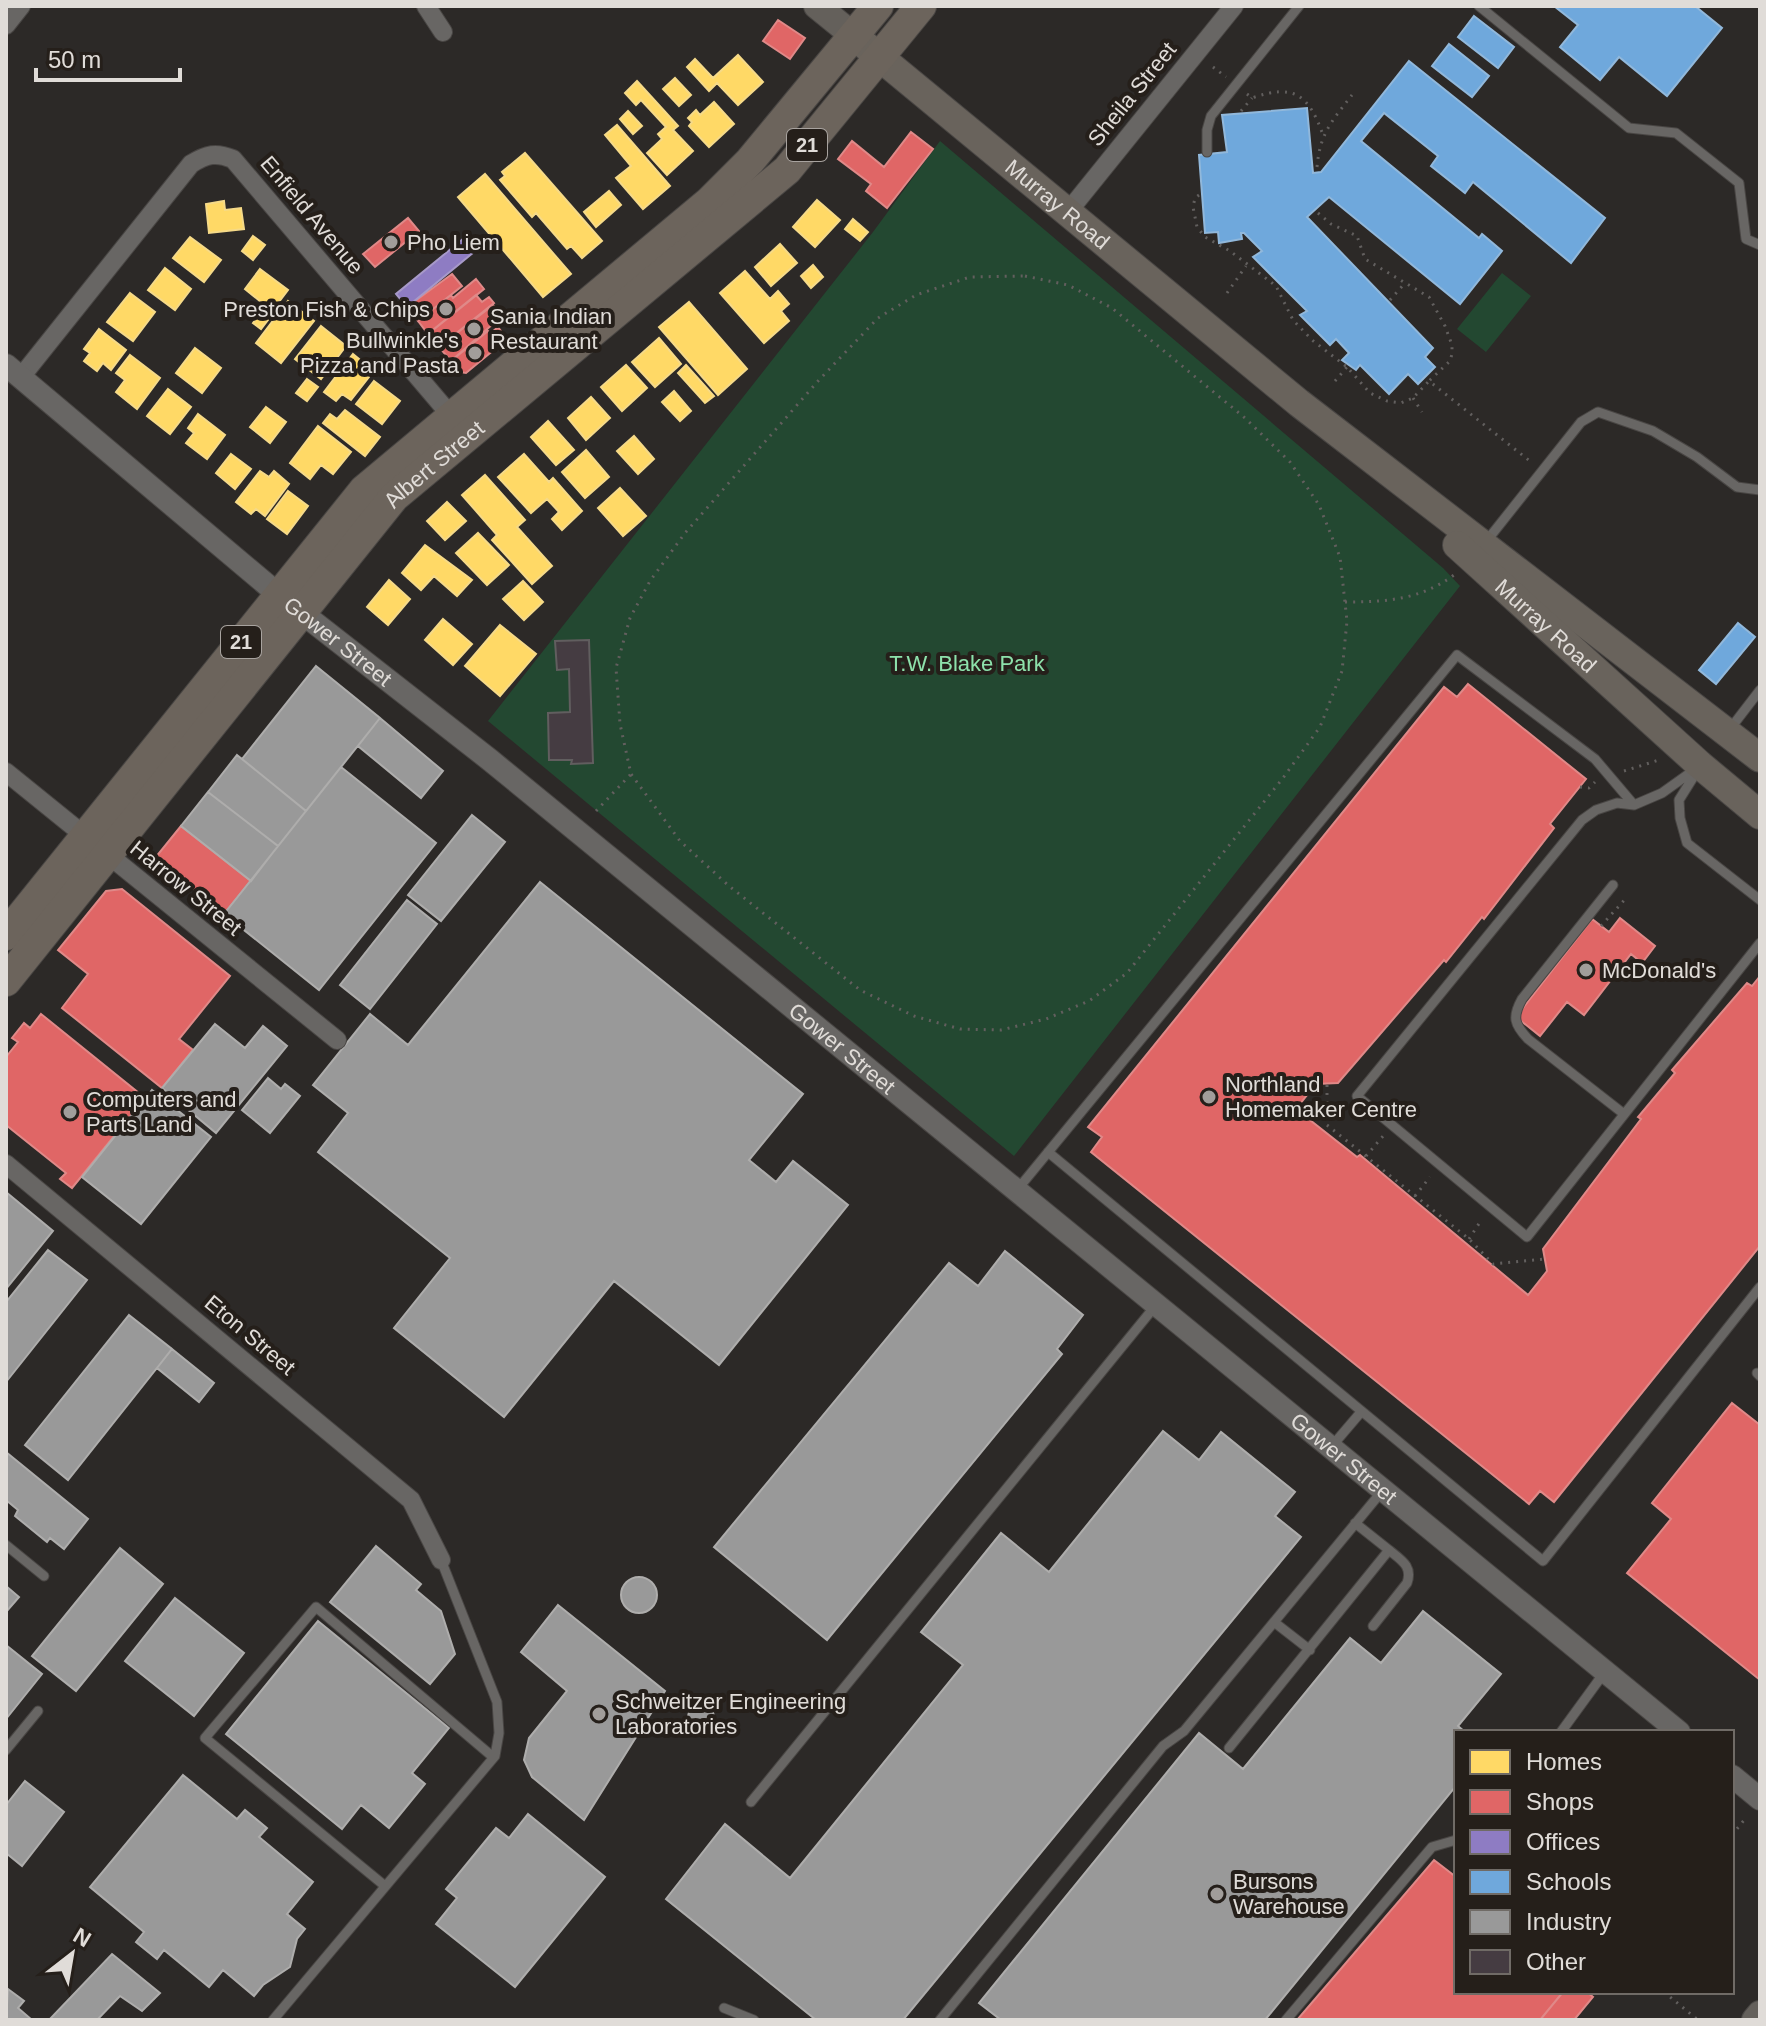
<svg xmlns="http://www.w3.org/2000/svg" width="1766" height="2026" font-family="Arial,sans-serif">
	<rect width="100%" height="100%" fill="#2c2927"/>
	<path fill="#234831" d="M940,141L1443,568L1460,586L1014,1156L488,721L873,232Z
		M1502,273L1531,296L1486,352L1457,329Z"/>
	<path fill="#ffd966" stroke="#f6da88" stroke-width="2" d="M738,55L763,82L738,105L717,83L709,91L687,67L695,59L713,78Z
		M675,78L691,95L679,106L663,89Z
		M637,81L678,126L673,130L693,151L667,175L647,153L662,139L658,134L666,127L641,100L636,105L625,93Z
		M714,102L734,124L709,147L689,126L692,122L688,118L696,110L700,115Z
		M628,111L642,126L633,134L620,119Z
		M617,125L670,186L643,209L616,178L631,166L605,135Z
		M525,153L602,241L582,258L571,246L567,249L536,213L532,217L500,180L505,176L502,172Z
		M485,174L571,274L543,297L458,197Z
		M609,191L621,205L596,227L584,212Z
		M817,200L840,220L815,247L793,227Z
		M224,201L225,210L241,208L244,229L209,233L206,204Z
		M853,219L868,232L860,241L845,229Z
		M253,236L265,245L253,260L242,251Z
		M190,237L221,260L204,282L173,258Z
		M780,244L797,263L771,286L755,267Z
		M813,265L823,277L811,288L801,276Z
		M165,268L191,289L175,310L148,290Z
		M260,269L288,290L272,311L245,289Z
		M745,271L770,299L778,291L789,304L781,311L789,321L764,343L720,293Z
		M130,293L155,312L133,341L107,322Z
		M288,301L314,321L281,363L256,343Z
		M689,302L747,369L718,395L659,327Z
		M263,310L271,316L261,329L253,323Z
		M321,326L346,346L321,379L295,359Z
		M99,329L126,350L111,370L103,363L97,371L84,361L90,353L84,349Z
		M659,338L681,364L655,387L632,362Z
		M195,348L221,368L202,393L176,373Z
		M353,354L365,364L360,370L369,377L351,400L342,394L336,401L324,392Z
		M130,355L160,378L137,409L116,392L125,380L116,373Z
		M626,365L647,388L622,411L601,387Z
		M686,365L714,396L705,403L678,373Z
		M307,379L318,387L307,401L296,393Z
		M374,381L400,401L382,424L356,404Z
		M168,389L191,407L170,434L147,416Z
		M674,391L691,411L680,421L662,402Z
		M591,397L610,418L586,440L568,418Z
		M266,407L286,422L270,443L250,427Z
		M345,410L380,437L365,456L323,423L330,414L337,419Z
		M198,414L225,435L207,459L186,443L194,433L188,428Z
		M548,421L574,450L556,465L531,437Z
		M318,426L351,452L333,474L321,465L310,479L290,463Z
		M634,436L654,459L638,474L617,451Z
		M586,450L609,477L585,498L562,472Z
		M231,454L251,469L235,489L216,473Z
		M524,454L549,482L553,478L582,511L562,530L552,519L559,512L547,499L531,513L498,477Z
		M260,471L269,477L274,471L289,484L265,516L256,509L251,514L236,502Z
		M485,475L525,520L517,527L552,566L532,584L492,540L497,535L462,495Z
		M620,488L646,516L623,536L598,508Z
		M288,491L308,506L287,534L267,519Z
		M447,502L466,521L445,540L427,521Z
		M478,533L509,565L487,585L456,553Z
		M425,545L472,580L457,596L434,576L421,590L402,573Z
		M389,580L410,599L388,625L367,607Z
		M523,581L543,602L524,620L503,599Z
		M443,619L472,644L453,665L425,640Z
		M500,625L536,654L500,696L465,666Z"/>
	<path fill="#e06666" stroke="#e08988" stroke-width="2" d="M778,20L805,38L790,59L763,41Z
		M911,132L933,149L887,208L866,191L871,184L838,159L852,141L884,167Z
		M408,218L419,231L375,267L363,254Z
		M452,274L462,286L418,321L407,307Z
		M476,279L484,289L428,334L418,321L451,295L453,298Z
		M476,295L482,302L489,297L494,303L439,347L428,334Z
		M493,305L502,316L451,361L439,347Z
		M498,327L507,339L466,373L460,372L451,361L488,331L491,333Z
		M1468,684L1586,779L1550,824L1554,828L1484,919L1482,917L1446,962L1444,960L1338,1083L1316,1084L1296,1109L1357,1157L1360,1155L1528,1295L1547,1271L1543,1249L1641,1119L1638,1117L1675,1073L1672,1070L1747,983L1752,986L1760,976V1246L1554,1502L1540,1491L1529,1504L1234,1267L1091,1152L1102,1137L1088,1127L1444,687L1457,697Z
		M181,826L251,881L224,914L155,858Z
		M122,889L230,976L179,1039L193,1050L162,1088L62,1008L88,974L58,950L106,891Z
		M1620,918L1655,946L1642,963L1631,954L1584,1015L1567,1002L1540,1036L1516,1017L1592,919L1609,932Z
		M41,1014L145,1098L72,1188L60,1179L66,1173L6,1125V1057L18,1042L12,1038L24,1023L30,1028Z
		M1732,1403L1760,1425V1680L1627,1573L1671,1519L1652,1503Z
		M1434,1860L1456,1877V1992H1563L1540,2020H1297Z
		M1563,1992H1587L1593,1997L1574,2020H1540Z"/>
	<path fill="#8e7cc3" stroke="#a799c9" stroke-width="2" d="M463,239L474,252L407,307L396,294Z"/>
	<path fill="#6fa8dc" stroke="#91b8db" stroke-width="2" d="M1554,6H1695L1722,28L1667,96L1619,57L1600,80L1560,47L1578,25Z
		M1474,16L1514,47L1498,68L1458,37Z
		M1449,44L1489,76L1472,97L1432,66Z
		M1409,61L1605,218L1571,263L1473,182L1465,193L1431,166L1438,156L1384,113L1361,141L1479,238L1482,234L1502,251L1460,304L1329,197L1307,217L1433,348L1425,357L1435,367L1418,384L1408,374L1389,394L1360,365L1356,370L1342,360L1349,353L1336,339L1330,345L1300,315L1307,311L1253,257L1262,251L1244,233H1241L1242,239L1219,243L1218,232L1205,233L1199,155L1227,152L1222,115L1307,108L1313,173L1321,172Z
		M1738,623L1755,637L1716,684L1699,670Z"/>
	<path fill="#999" stroke="#aeadac" stroke-width="2" d="M316,666L380,718L306,811L242,759Z
		M380,718L443,771L421,798L358,746Z
		M237,755L306,811L278,846L208,792Z
		M341,767L436,843L319,990L224,914Z
		M208,792L278,846L251,881L181,826Z
		M472,815L505,842L441,921L408,895Z
		M540,882L803,1094L749,1160L776,1182L793,1161L848,1205L719,1365L614,1281L504,1417L394,1328L450,1258L318,1152L348,1113L313,1085L370,1014L408,1045Z
		M407,900L437,924L370,1009L340,985Z
		M215,1024L245,1048L263,1026L287,1046L216,1133L162,1088Z
		M268,1078L281,1089L285,1084L300,1096L270,1133L242,1110Z
		M152,1090L211,1137L141,1224L82,1177Z
		M6,1192L53,1231L6,1289Z
		M48,1250L87,1280L6,1382V1302Z
		M1005,1251L1083,1315L1057,1349L1062,1354L827,1640L714,1547L949,1263L978,1286Z
		M129,1315L172,1349L68,1480L25,1445Z
		M172,1349L214,1383L199,1402L157,1368Z
		M1163,1431L1199,1460L1221,1432L1295,1492L1275,1516L1301,1537L903,2020H816L666,1899L725,1824L790,1878L963,1665L921,1632L1001,1533L1049,1572Z
		M6,1452L88,1519L64,1549L50,1538L47,1542L15,1516L18,1510L6,1500Z
		M376,1546L421,1584L416,1590L441,1611L455,1654L430,1684L330,1602Z
		M120,1548L163,1584L76,1691L32,1656Z
		M621 1595a18 18 0 1 1 36 0a18 18 0 1 1-36 0Z
		M6,1586L19,1597L6,1612Z
		M175,1598L244,1653L194,1716L125,1661Z
		M558,1605L665,1691L584,1820L532,1777L524,1760L529,1738L567,1691L521,1652Z
		M1423,1611L1501,1674L1458,1726L1465,1732H1456V1786L1265,2020H1001L979,2003L1199,1733L1243,1769L1350,1638L1381,1663Z
		M318,1621L449,1728L412,1773L425,1784L389,1828L361,1805L342,1829L226,1734Z
		M6,1645L42,1674L6,1719Z
		M688 1718a13 13 0 1 1 26 0a13 13 0 1 1-26 0Z
		M183,1775L237,1819L245,1810L267,1828L259,1837L313,1882L287,1914L305,1929L297,1939L290,1967L263,1985L254,1996L223,1970L209,1987L164,1950L157,1959L136,1942L144,1932L90,1887Z
		M25,1781L64,1812L22,1866L6,1853V1805Z
		M528,1814L605,1877L515,1987L436,1924L457,1898L446,1889L496,1828L509,1838Z
		M112,1954L160,1993L142,2011L120,1996L97,2020H49Z
		M8,1989L24,2001L18,2008L32,2020H6Z"/>
	<path fill="#453c42" stroke="#615e5f" stroke-width="2" d="M589,640L593,763L571,764L572,760H549L548,713L570,712L569,669L557,670L555,641Z"/>
	<g fill="none" stroke-linecap="round" stroke-linejoin="round">
		<defs>
			<path id="service" d="M1479,6L1629,128L1676,133L1739,183L1746,239L1760,245
				M1207,152V130L1211,116L1299,6
				M1485,543L1581,422L1598,412L1653,431L1697,457L1737,487L1760,490
				M1730,729L1760,690
				M1697,768L1662,793L1634,805L1617,803L1596,810L1582,820L1357,1096L1527,1237L1760,943
				M1699,768L1679,800L1680,818L1687,843L1760,900
				M1613,885L1522,999C1512,1017 1514,1024 1528,1039L1624,1114
				M1048,1152L1543,1561L1760,1287
				M1017,1190L1457,655L1595,759L1634,805
				M1757,1373L1760,1376
				M1332,1446L1361,1412
				M6,1545L44,1576
				M1274,1622L1310,1650
				M1373,1626L1407,1583C1413,1566 1401,1560 1389,1550
				M1561,1732L1604,1673
				M1229,1748L1389,1550L1355,1523
				M6,1750L38,1711
				M751,1802L1156,1305
				M385,1886L205,1738L316,1607L493,1757
				M724,2008L754,2020
				M273,2020L495,1756L499,1733L497,1702L441,1560
				M940,2020L1163,1746L1184,1731L1383,1490
				M1286,2020L1432,1847L1456,1840"/>
			<path id="minor" d="M426,6L443,32
				M6,25L21,6
				M1067,213L1234,6
				M21,377L191,164C207,154 216,152 233,159L458,424
				M6,772L337,1040
				M6,1164L411,1500L441,1560"/>
			<g id="tertiary">
				<path id="s1" d="M6,365L279,595L490,760L1679,1732"/>
				<path d="M1732,1776L1760,1799"/>
			</g>
			<path id="secondary" d="M817,6L854,36
				M1755,2020L1760,2014"/>
			<g id="primary">
				<path id="s2" d="M854,36L1299,403L1760,758"/>
				<path id="s3" d="M1457,545L1700,765L1760,815"/>
			</g>
			<g id="trunk">
				<path d="M6,935L364,490L709,202L750,161L878,6"/>
				<path id="s4" d="M6,981L394,497L787,170L921,6"/>
			</g>
		</defs>
		<use href="#service" stroke="#494644" stroke-width="11"/>
		<use href="#minor" stroke="#494644" stroke-width="20"/>
		<use href="#tertiary" stroke="#494644" stroke-width="24"/>
		<use href="#secondary" stroke="#494644" stroke-width="28"/>
		<use href="#primary" stroke="#494644" stroke-width="30"/>
		<use href="#trunk" stroke="#494644" stroke-width="32"/>
		<path stroke="#625f5e" stroke-width="3" stroke-dasharray="2 6" stroke-linecap="butt" d="M1213,67L1226,77
			M1247,94L1252,98C1294,83 1309,95 1323,135
			M1241,111L1252,98
			M1317,167C1320,133 1332,121 1352,95
			M1199,195L1195,198L1193,207L1197,227L1205,237L1230,251L1276,286L1293,320L1312,340L1347,367L1370,393L1387,401L1401,403L1413,398L1429,381
			M1318,213L1331,224L1357,236L1365,259L1429,297L1445,326L1452,345V354L1450,361L1429,381L1531,462
			M1025,276L1068,285L1112,308L1245,418L1290,462L1319,505L1340,557L1347,621L1342,671L1320,727L1283,778L1127,973L1089,1001L1046,1019L1001,1030L960,1029L914,1016L860,990L729,886L680,841L631,774L620,724L616,668L630,618L650,581L685,533L819,380L878,318L916,295L970,277Z
			M1227,293L1246,266
			M1390,300L1405,283
			M1335,381L1347,367
			M1413,398L1422,412
			M1345,602C1385,602 1420,600 1454,575
			M1624,771L1659,760
			M1580,787L1589,788L1595,782
			M596,811L631,774
			M1601,926L1627,897
			M1327,1085V1125L1469,1239L1493,1264L1544,1259
			M1366,1156L1384,1135
			M1415,1196L1430,1177
			M1469,1239L1482,1219
			M1732,1835L1745,1819
			M1664,1992L1698,2020"/>
		<use href="#service" stroke="#686664" stroke-width="9"/>
		<use href="#minor" stroke="#686664" stroke-width="18"/>
		<use href="#tertiary" stroke="#686664" stroke-width="22"/>
		<use href="#secondary" stroke="#64605b" stroke-width="26"/>
		<use href="#primary" stroke="#69635c" stroke-width="28"/>
		<use href="#trunk" stroke="#6c645c" stroke-width="30"/>
	</g>
	<g fill="#a19d9a" stroke="#251f1a" stroke-width="3">
		<circle cx="391" cy="242" r="8"/>
		<circle cx="446" cy="309" r="8"/>
		<circle cx="474" cy="329" r="8"/>
		<circle cx="475" cy="353" r="8"/>
		<circle cx="1586" cy="970" r="8"/>
		<circle cx="1209" cy="1097" r="8"/>
		<circle cx="70" cy="1112" r="8"/>
		<circle cx="599" cy="1714" r="8"/>
		<circle cx="1217" cy="1894" r="8"/>
	</g>
	<g text-anchor="middle" dominant-baseline="central" stroke-width="8" stroke-linejoin="round" paint-order="stroke">
		<g fill="#251f1a" stroke="#a8a39f" stroke-width="2">
			<rect x="787" y="129" width="40" height="32" rx="6"/>
			<rect x="221" y="626" width="40" height="32" rx="6"/>
		</g>
		<g font-size="20" font-weight="bold" fill="#e0dcd8">
			<text x="807" y="145">21</text>
			<text x="241" y="642">21</text>
		</g>
		<g font-size="22" fill="#e0dcd8" stroke="#251f1a">
			<text transform="translate(1132 94) rotate(-51)">Sheila Street</text>
			<text stroke="none"><textPath href="#s2" startOffset="264">Murray Road</textPath></text>
			<text transform="translate(312 215) rotate(50)">Enfield Avenue</text>
			<text stroke="none"><textPath href="#s4" startOffset="672">Albert Street</textPath></text>
			<text stroke="none"><textPath href="#s3" startOffset="120">Murray Road</textPath></text>
			<text stroke="none"><textPath href="#s1" startOffset="432">Gower Street</textPath></text>
			<text transform="translate(186 888) rotate(39)">Harrow Street</text>
			<text stroke="none"><textPath href="#s1" startOffset="1080">Gower Street</textPath></text>
			<text transform="translate(250 1335) rotate(40)">Eton Street</text>
			<text stroke="none"><textPath href="#s1" startOffset="1728">Gower Street</textPath></text>
		</g>
		<g font-size="22" fill="#e0dcd8" stroke="#251f1a" text-anchor="start">
			<text x="407" y="242">Pho Liem</text>
			<text x="430" y="309" text-anchor="end">Preston Fish &amp; Chips</text>
			<text x="490" y="316">Sania Indian<tspan x="490" dy="25">Restaurant</tspan></text>
			<text x="459" y="340" text-anchor="end">Bullwinkle's<tspan x="459" dy="25">Pizza and Pasta</tspan></text>
			<text x="1602" y="970">McDonald's</text>
			<text x="1225" y="1084">Northland<tspan x="1225" dy="25">Homemaker Centre</tspan></text>
			<text x="86" y="1099">Computers and<tspan x="86" dy="25">Parts Land</tspan></text>
			<text x="615" y="1701">Schweitzer Engineering<tspan x="615" dy="25">Laboratories</tspan></text>
			<text x="1233" y="1881">Bursons<tspan x="1233" dy="25">Warehouse</tspan></text>
		</g>
		<g font-size="22" fill="#8de1ab" stroke="#251f1a">
			<text x="967" y="663">T.W. Blake Park</text>
		</g>
	</g>
	<rect width="1766" height="2026" fill="none" stroke="#e0dcd8" stroke-width="16"/>
	<rect x="1454" y="1730" width="280" height="264" fill="#251f1a" stroke="#706b66" stroke-width="2"/>
	<rect x="1470" y="1750" width="40" height="24" fill="#ffd966" stroke="#706b66" stroke-width="2"/>
	<text x="1526" y="1770" font-size="24" fill="#e0dcd8">Homes</text>
	<rect x="1470" y="1790" width="40" height="24" fill="#e06666" stroke="#706b66" stroke-width="2"/>
	<text x="1526" y="1810" font-size="24" fill="#e0dcd8">Shops</text>
	<rect x="1470" y="1830" width="40" height="24" fill="#8e7cc3" stroke="#706b66" stroke-width="2"/>
	<text x="1526" y="1850" font-size="24" fill="#e0dcd8">Offices</text>
	<rect x="1470" y="1870" width="40" height="24" fill="#6fa8dc" stroke="#706b66" stroke-width="2"/>
	<text x="1526" y="1890" font-size="24" fill="#e0dcd8">Schools</text>
	<rect x="1470" y="1910" width="40" height="24" fill="#999999" stroke="#706b66" stroke-width="2"/>
	<text x="1526" y="1930" font-size="24" fill="#e0dcd8">Industry</text>
	<rect x="1470" y="1950" width="40" height="24" fill="#453c42" stroke="#706b66" stroke-width="2"/>
	<text x="1526" y="1970" font-size="24" fill="#e0dcd8">Other</text>
	<g transform="translate(72 1954) rotate(31)" stroke="#251f1a" stroke-width="6" paint-order="stroke">
	<path d="M0-6L14 30L0 20L-14 30Z" fill="#e0dcd8"/>
	<text y="-12" font-size="22" font-weight="bold" text-anchor="middle" fill="#e0dcd8">N</text>
	</g>
	<path d="M36 68v12h144v-12" fill="none" stroke="#e0dcd8" stroke-width="4"/>
	<text x="48" y="68" font-size="24" fill="#e0dcd8" stroke="#251f1a" stroke-width="6" paint-order="stroke">50 m</text>
</svg>
